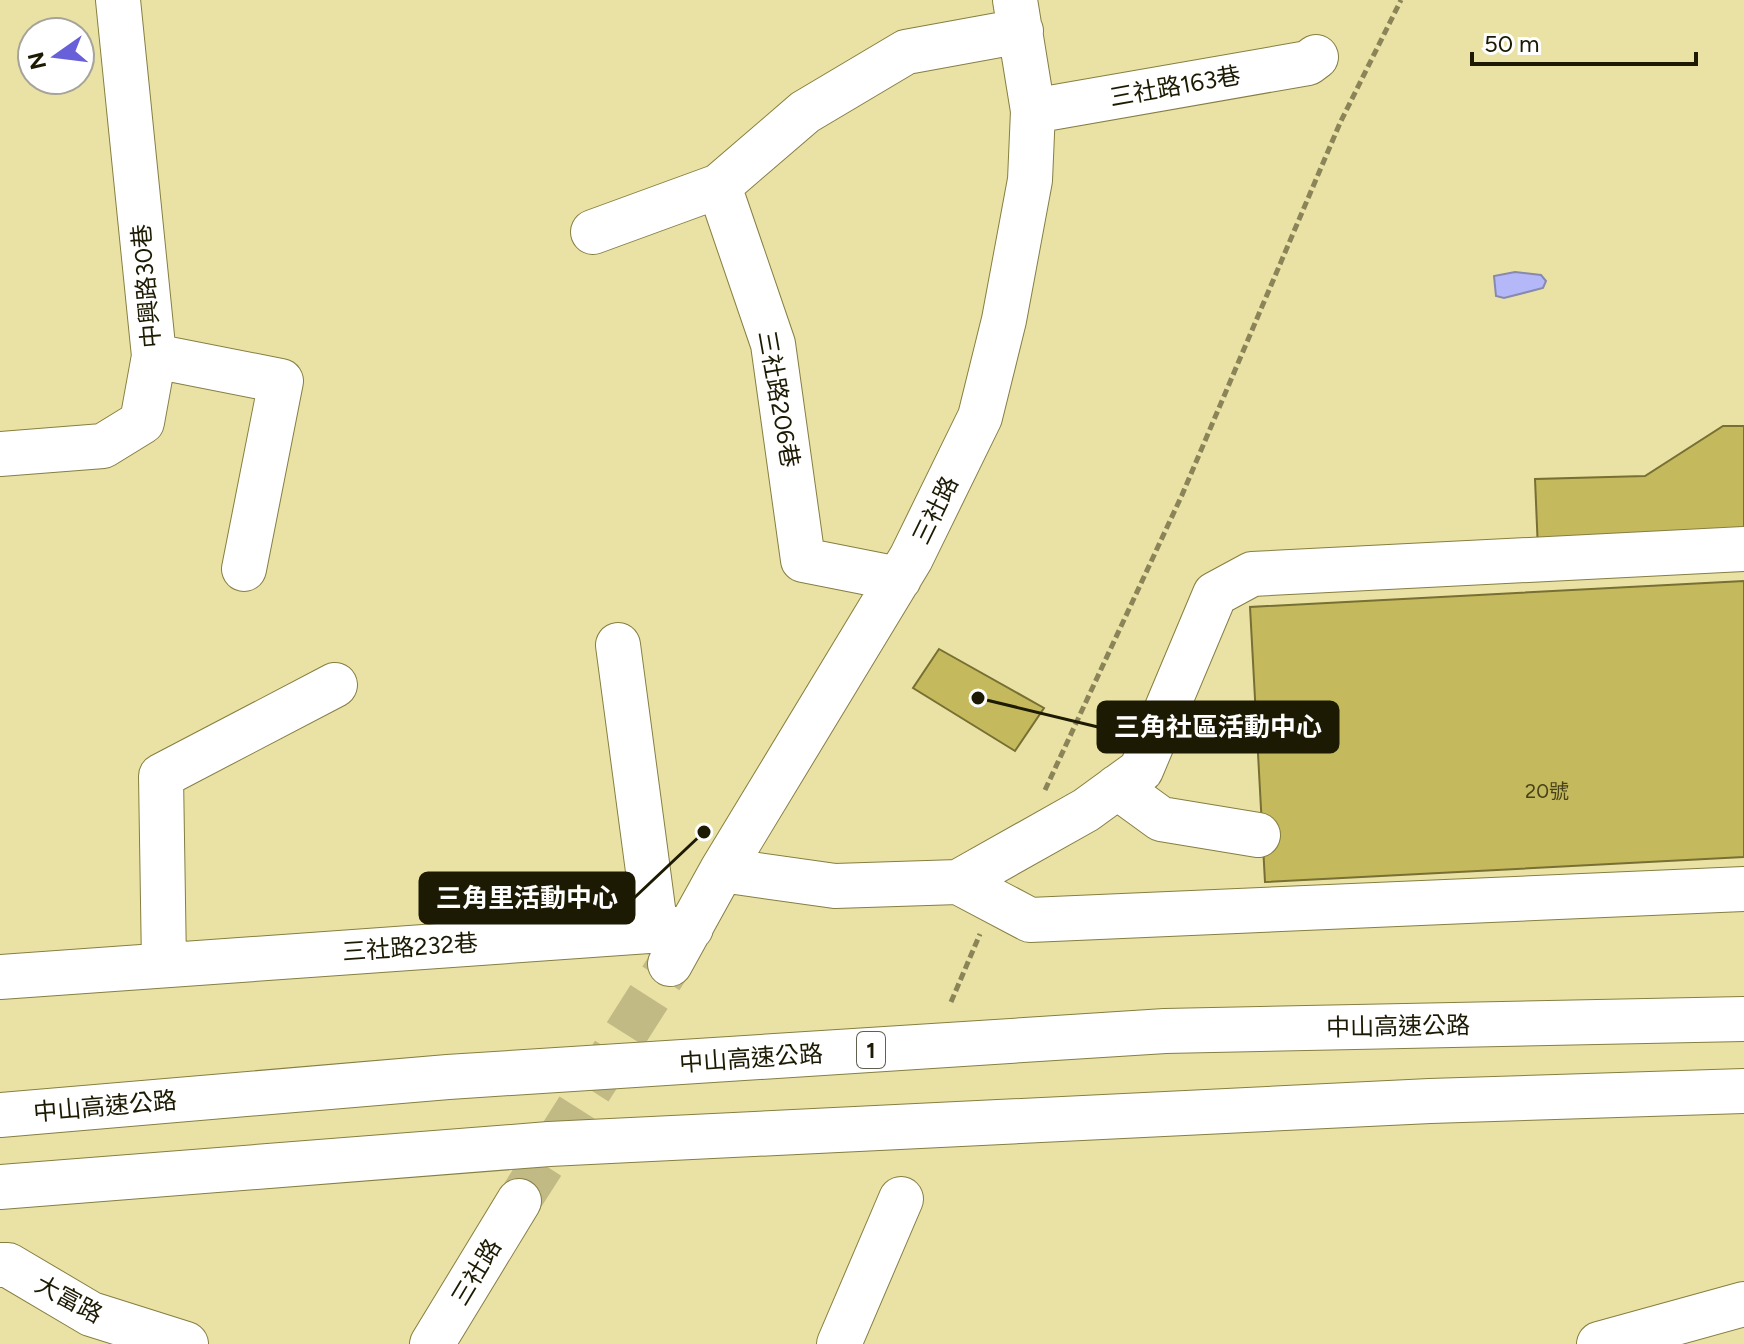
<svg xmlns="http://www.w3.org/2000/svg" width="1744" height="1344" font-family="Figtree,'Noto Sans TC',sans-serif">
	<rect width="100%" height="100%" fill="#eae2a4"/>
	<path fill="#b4b8f8" stroke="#8789ae" stroke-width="2" d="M1515,272L1541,275L1546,281L1543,288L1504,298L1496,296L1494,276Z"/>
	<path fill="#c5b95d" stroke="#776f33" stroke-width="2" d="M1723,426H1744V539L1538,550L1535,479L1645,476Z
		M1744,581V857L1265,882L1250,607Z
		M939,649L1044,708L1015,751L913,688Z"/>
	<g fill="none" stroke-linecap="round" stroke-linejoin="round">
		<path stroke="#c1ba84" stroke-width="44" stroke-dasharray="44 22" stroke-linecap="butt" d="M519,1201L670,964"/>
		<defs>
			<path id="minor" d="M1033,111L1308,63L1316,57
				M719,186L805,112L906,52L1021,31
				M593,232L719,186L773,344L803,560L899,579
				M154,356L281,381L244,569
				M0,454L103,446L142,422L154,356L118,0
				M618,645L656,931
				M1117,787L1161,819L1258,835
				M722,870L835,886L958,882L1086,810L1141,770L1215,594L1252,574L1744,549
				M958,882L1030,920L1744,889
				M164,964L161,776L335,685
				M670,964L722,870L911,558L980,417L1004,320L1030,180L1033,111L1015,0
				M0,977L691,928
				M0,1265H8L91,1314L186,1344
				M432,1344L519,1201
				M839,1344L901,1199
				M1599,1344L1744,1304"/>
			<path id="highway" d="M0,1115L448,1077L1165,1031L1744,1019
				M0,1187L549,1144L1430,1101L1744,1091"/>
		</defs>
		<use href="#minor" stroke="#867e42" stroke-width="46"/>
		<use href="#highway" stroke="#867e42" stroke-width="46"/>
		<path stroke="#8a8458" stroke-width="5" stroke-dasharray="8 4" stroke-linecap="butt" d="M1045,790L1182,495L1340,123L1401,0
			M951,1002L980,934"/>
		<use href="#minor" stroke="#fff" stroke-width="44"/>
		<use href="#highway" stroke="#fff" stroke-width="44"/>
	</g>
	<g text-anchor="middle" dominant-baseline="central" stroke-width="6" stroke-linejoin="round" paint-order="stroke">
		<g font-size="20" fill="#47421a">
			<text x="1547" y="791">20號</text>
		</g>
		<rect fill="#fff" stroke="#615f4f" stroke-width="2" x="857" y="1032" width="28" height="36" rx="6"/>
		<g font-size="22" font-weight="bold" fill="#1d1a03">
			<text x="871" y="1050">1</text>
		</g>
		<g font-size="24" fill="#1d1a03" stroke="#fff">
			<text transform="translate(1175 86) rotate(-10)">三社路163巷</text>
			<text transform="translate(146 286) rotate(-95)">中興路30巷</text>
			<text transform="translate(779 399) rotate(80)">三社路206巷</text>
			<text transform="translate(935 510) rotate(-64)">三社路</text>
			<text transform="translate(410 947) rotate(-4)">三社路232巷</text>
			<text transform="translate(1398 1026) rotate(-1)">中山高速公路</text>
			<text transform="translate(751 1058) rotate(-4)">中山高速公路</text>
			<text transform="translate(105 1106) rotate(-5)">中山高速公路</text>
			<text transform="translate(476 1272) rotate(-59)">三社路</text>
			<text transform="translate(69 1299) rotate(28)">大富路</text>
		</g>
	</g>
	<path fill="none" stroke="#1d1a03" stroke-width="3" d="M978 698L1098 727M704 832L634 898"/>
	<g fill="#1d1a03" stroke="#fff" stroke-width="3">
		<circle cx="978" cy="698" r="8"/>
		<circle cx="704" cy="832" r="8"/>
	</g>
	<g fill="#1d1a03" stroke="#1d1a03" stroke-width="3">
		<rect x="1098" y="702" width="240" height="50" rx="8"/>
		<rect x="420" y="873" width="214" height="50" rx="8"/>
	</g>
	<g font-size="26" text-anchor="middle" font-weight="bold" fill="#fff">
		<text x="1218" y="736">三角社區活動中心</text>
		<text x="527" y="907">三角里活動中心</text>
	</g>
	<g transform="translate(56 56) rotate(256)"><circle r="38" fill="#ffffff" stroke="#a5a39a" stroke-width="2"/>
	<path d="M0-6L14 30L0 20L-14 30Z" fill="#6860d9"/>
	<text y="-12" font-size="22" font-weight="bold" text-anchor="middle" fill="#1d1a03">N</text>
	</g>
	<path d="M1472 52v12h224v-12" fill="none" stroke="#1d1a03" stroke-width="4"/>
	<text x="1484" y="52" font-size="24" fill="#1d1a03" stroke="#ffffff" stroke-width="6" paint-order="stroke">50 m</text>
</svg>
